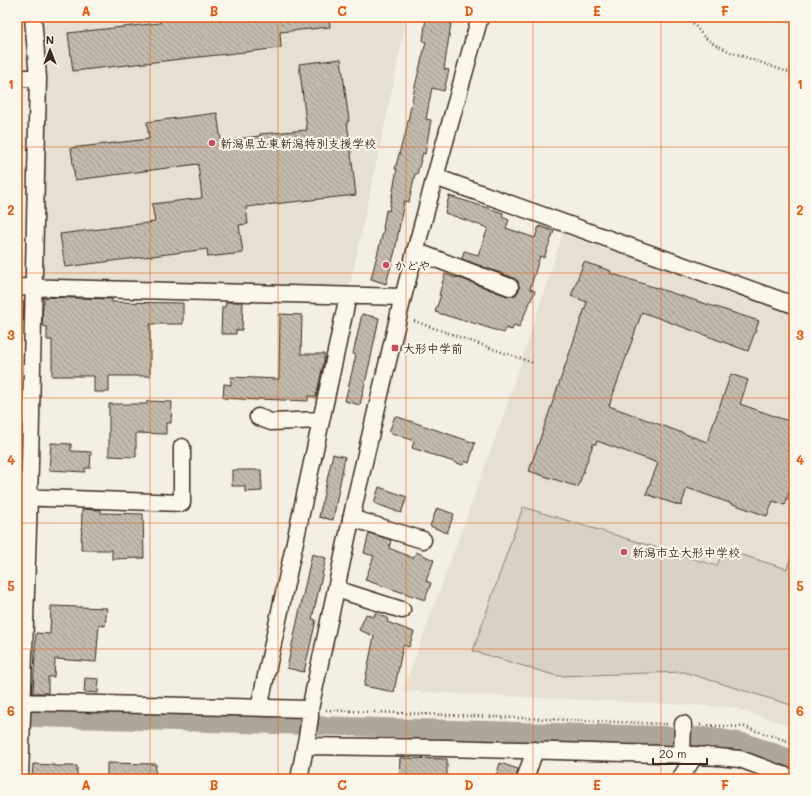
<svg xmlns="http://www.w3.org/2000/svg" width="811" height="796" font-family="Mali,'Klee One',sans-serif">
	<defs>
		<pattern id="building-back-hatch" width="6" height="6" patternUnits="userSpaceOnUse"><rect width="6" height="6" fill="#c3bbb0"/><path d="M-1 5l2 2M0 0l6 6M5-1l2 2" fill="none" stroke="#a0988f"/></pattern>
	</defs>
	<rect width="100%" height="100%" fill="#f3efe4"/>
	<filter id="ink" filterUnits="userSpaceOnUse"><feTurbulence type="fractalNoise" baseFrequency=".025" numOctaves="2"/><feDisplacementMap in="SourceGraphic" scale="8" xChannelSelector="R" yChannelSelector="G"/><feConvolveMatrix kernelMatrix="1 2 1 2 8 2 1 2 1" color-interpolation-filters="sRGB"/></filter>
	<g filter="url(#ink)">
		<path fill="#e5dfd4" d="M41,17H407L388,108L349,289L39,283L40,235L44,232L45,185L42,179L46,71Z
			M563,233L794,315V727L731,707L403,691L504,414Z"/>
		<path fill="#d8d1c6" stroke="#8a7e72" d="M523,507L717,566L723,549L787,569L794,546V706L684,672L557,676L473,651Z"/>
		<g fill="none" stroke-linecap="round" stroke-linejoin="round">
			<path stroke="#afa69a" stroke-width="19" d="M17,717L713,737L746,743L794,760"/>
		</g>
		<path fill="url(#building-back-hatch)" stroke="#3b2a1e" d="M160,17H329L330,27L280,32L281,48L73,71L68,33L160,23Z
			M426,17H452L444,69L449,70L444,91L432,88L426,119L431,120L425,154L423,153L417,174H415L409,202L404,201L395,251L386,284L371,279L384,228H383L386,210L389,211L397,169H395L404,136H405L415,86L426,42L423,41Z
			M341,59L349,121H347L356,195L246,207L248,224L239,225L243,253L208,257L207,249L65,267L60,234L155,222L152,204L202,198L198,164L75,180L71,148L149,139L147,122L217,113L221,141L260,136V134L307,130L299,64Z
			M449,196L469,202L503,213L502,217L509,220L506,228L535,238L539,226L554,231L544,258L540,256L530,289L535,291L519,327L514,325L512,330L506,328L504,333L464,320V321L435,312L441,295H439L445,274L456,278L457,277L507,296H511L516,295L519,290V286L518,281L514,278L462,259L464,251L478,255L488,228L445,213Z
			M584,262L611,271L610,273L759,321L748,351L642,312L609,406L707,442L731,374L748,380L740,404L794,423V478L785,505L773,501L767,516L687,488L681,506L646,494L658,463L597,441L596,444H593L578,487L529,471L587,302L571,296Z
			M44,297L112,299V302L183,303V324H150V376H109V392H94V376H52V340H47V327L43,326V322H42L43,303H44Z
			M17,302H24L23,321H17Z
			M226,302H243L242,330H236V334H221L222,307H225Z
			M280,314L302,315L301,354H324V361L316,397L308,396V401L258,399V400L223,398L224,384L231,385V377L279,379Z
			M362,314L379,318L371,357L360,405L345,401L356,355L353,354Z
			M147,401L172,402L171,423H166V434L136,433V457L109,456V404H147Z
			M395,416L475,443L469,463L464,461L463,465L412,448L414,441L389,432Z
			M51,443L71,444V451L91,452L90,468H85V472L49,470Z
			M333,454L345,457L333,520L319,517L326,484Z
			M232,470H261L262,491L245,492V486H232Z
			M379,487L407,497L401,513L374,503Z
			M437,508L454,514L447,533L430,526Z
			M82,509L101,510V513L143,514L144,558L112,559V550H81Z
			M369,533L391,540L389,548L413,558L416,552L434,560L426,581L431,583L425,600L365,580L374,556L364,553Z
			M312,554L326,558L312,619L316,620L304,672L287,668Z
			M51,606L107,608L105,626L99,625L96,662L55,659L54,677H48V693H33L36,633L50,634Z
			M375,613L388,618L387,622L414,632L409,647L403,645L394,692L364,686L374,636L359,630L366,614L374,617Z
			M85,678L99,679L98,693L84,692Z
			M400,758L447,759V778L399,777Z
			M107,763L156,764L155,779H107Z
			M500,763L518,769L516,779H495Z
			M33,764L54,765V766H77V779H32Z"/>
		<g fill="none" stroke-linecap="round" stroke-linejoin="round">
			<defs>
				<path id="minor" d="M17,78H38
					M435,177L794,305
					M415,251L510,287
					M17,287L403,297
					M258,417L271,422L321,420
					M17,497L182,503V447
					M351,518L423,540
					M336,589L402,610
					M261,699L348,296
					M17,702L310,709
					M305,746L446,748L695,755L740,759L794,779
					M682,755L683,724
					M20,779L30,464L38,78L33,17
					M299,779L307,737L310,717V709L357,492L403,297L435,177L480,17
					M525,779L535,750
					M680,779L695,755"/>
			</defs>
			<use href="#minor" stroke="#3b2a1e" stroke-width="19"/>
			<path stroke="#3b2a1e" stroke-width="2.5" stroke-dasharray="1 3" stroke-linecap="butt" d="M688,17L704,37L716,45L733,53L794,74
				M414,321L533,363
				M326,710L667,724
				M700,725L744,727L794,743"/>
			<use href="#minor" stroke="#fbf7ec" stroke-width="16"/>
		</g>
	</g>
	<path fill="none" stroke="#e8590c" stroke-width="1" stroke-opacity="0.55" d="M150,17V779M278,17V779M406,17V779M533,17V779M661,17V779M17,147H794M17,273H794M17,398H794M17,523H794M17,649H794"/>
	<g fill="#d1495b" stroke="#fbf7ec" stroke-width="1.5">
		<circle cx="212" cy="143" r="4"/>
		<circle cx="386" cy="265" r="4"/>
		<rect x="391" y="344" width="8" height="8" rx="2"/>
		<circle cx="624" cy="552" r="4"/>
	</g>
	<g text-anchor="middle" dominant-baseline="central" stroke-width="4" stroke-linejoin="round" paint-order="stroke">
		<g font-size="12" font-weight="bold" fill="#3b2a1e" stroke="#fbf7ec" text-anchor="start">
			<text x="220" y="143">新潟県立東新潟特別支援学校</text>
			<text x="394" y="265">かどや</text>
			<text x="403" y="348">大形中学前</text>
			<text x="632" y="552">新潟市立大形中学校</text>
		</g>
	</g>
	<rect width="811" height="796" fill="none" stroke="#fbf7ec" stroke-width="44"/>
	<g transform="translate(50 50)" stroke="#fbf7ec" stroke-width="3" paint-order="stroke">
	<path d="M0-3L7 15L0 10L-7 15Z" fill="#3b2a1e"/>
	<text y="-6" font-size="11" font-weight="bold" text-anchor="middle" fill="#3b2a1e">N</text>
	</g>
	<path d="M653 758v6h54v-6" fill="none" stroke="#3b2a1e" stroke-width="2"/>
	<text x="659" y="758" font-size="12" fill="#3b2a1e" stroke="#fbf7ec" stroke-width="3" paint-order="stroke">20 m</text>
	<rect x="22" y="22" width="767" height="752" fill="none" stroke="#e8590c" stroke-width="1.5"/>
	<g font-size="13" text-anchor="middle" font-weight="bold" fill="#e8590c">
		<text x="86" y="16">A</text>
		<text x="214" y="16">B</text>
		<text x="342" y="16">C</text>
		<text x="469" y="16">D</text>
		<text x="597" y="16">E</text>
		<text x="725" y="16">F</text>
		<text x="11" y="89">1</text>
		<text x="800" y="89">1</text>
		<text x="11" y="215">2</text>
		<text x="800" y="215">2</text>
		<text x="11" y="340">3</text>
		<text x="800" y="340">3</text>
		<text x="11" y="465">4</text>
		<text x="800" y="465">4</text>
		<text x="11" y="591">5</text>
		<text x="800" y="591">5</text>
		<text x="11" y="716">6</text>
		<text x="800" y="716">6</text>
		<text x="86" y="790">A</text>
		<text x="214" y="790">B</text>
		<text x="342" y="790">C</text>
		<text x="469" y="790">D</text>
		<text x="597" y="790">E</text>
		<text x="725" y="790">F</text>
	</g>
</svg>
